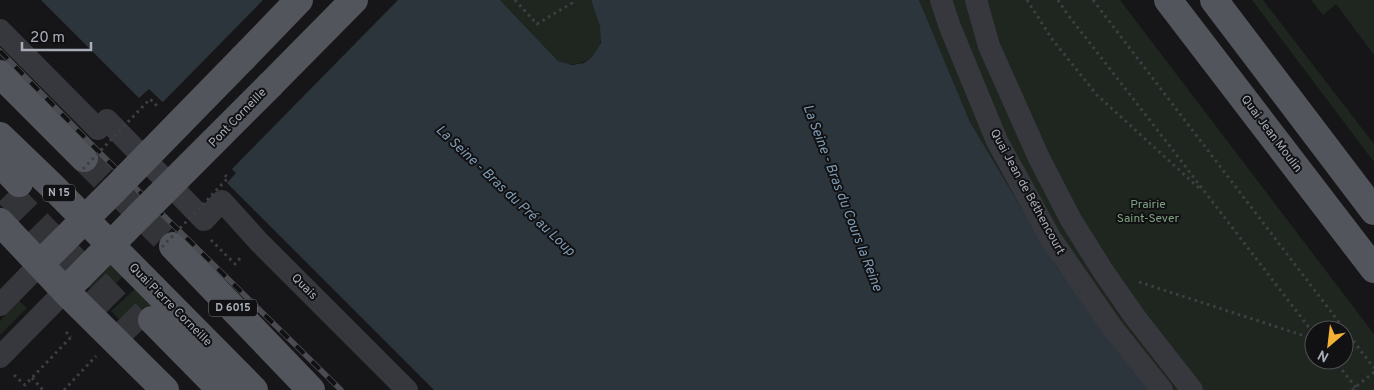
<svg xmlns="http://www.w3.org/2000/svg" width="1374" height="390" font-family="Overpass,sans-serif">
	<rect width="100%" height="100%" fill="#161618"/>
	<path fill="#1e261f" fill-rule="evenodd" d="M500,0H591C595,11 601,22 601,34C603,57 578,71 558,61Z
		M919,0H1120L1374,334V390H1152L1056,266L970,122ZM1314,330H1344V360H1314Z
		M1263,0L1374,144V162L1252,0Z
		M1311,0H1374V55L1336,4L1323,15Z
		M108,264L111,265L123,276L100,299L88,287V284Z
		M135,289L152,307L128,329L111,311Z
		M19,301L27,308L0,335V321Z"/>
	<path fill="#2c353c" d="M41,0H500L558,61L572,65L584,63L592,57L601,43L600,26L591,0H919L970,122L1056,266L1152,390H434L227,183L236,173L149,89L139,98Z"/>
	<path fill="#161618" d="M263,0H398L230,171L161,104Z"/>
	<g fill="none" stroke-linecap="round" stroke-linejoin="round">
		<path stroke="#333438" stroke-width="28" stroke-dasharray="28 14" stroke-linecap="butt" d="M84,158L173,246
			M8,193L142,330"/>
		<path stroke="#3d3f44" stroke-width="3" stroke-dasharray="2.5 4" stroke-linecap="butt" d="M515,0L537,24L572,3L571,0
			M1027,0L1052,39L1097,95L1200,189
			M1058,0L1068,15L1152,123L1314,334
			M1093,0L1374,368
			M211,240L235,264L242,256
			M1139,282L1314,339
			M66,332L71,337
			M1334,360L1358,390
			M14,375L25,385L72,336
			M32,378L43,390
			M64,390L96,356
			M1352,390L1374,372"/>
		<path stroke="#37383d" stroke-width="22" d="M941,0L950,27L997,141L1051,239L1111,326L1162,390
			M976,0L989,46L1039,158L1071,220L1103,271L1135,317L1192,390
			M0,30L98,129L107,120L204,220L222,201L259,242L407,390
			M0,305L40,264
			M0,357L65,291"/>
		<path stroke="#53555c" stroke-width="28" d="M1168,0L1374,269
			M1214,0L1374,211
			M243,58L299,0
			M0,74L84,158
			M270,85L354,0
			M0,136L52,186L254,390
			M0,163L19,183
			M0,222L65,291L165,390
			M173,246L311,390
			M40,264L114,190
			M65,291L139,216
			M152,320L221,390"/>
		<defs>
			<path id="rail" d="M0,51L97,150L341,390"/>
		</defs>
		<use href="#rail" stroke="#4a4c52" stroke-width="5.5"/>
		<use href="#rail" stroke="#111113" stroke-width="4" stroke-dasharray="11" stroke-linecap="butt"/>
		<path stroke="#3d3f44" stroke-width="3" stroke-dasharray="2.5 4" stroke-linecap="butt" d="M83,169L150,99L159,108
			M162,247L228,178L225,175"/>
		<path stroke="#53555c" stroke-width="28" d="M114,190L243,58
			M139,216L270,85"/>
	</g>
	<g text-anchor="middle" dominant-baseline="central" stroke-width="4" stroke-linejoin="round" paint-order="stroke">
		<g fill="#111113" stroke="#7b7e86" stroke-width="1">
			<rect x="43" y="184.5" width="32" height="17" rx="4"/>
			<rect x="209" y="299.5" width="48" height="17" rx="4"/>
		</g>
		<g font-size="11" font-weight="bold" fill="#a8adb8">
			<text x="59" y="193">N 15</text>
			<text x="233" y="308">D 6015</text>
		</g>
		<g font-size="12" fill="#a8adb8" stroke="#111113">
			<text transform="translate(238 118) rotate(-46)">Pont Corneille</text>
			<text transform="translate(1271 134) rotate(53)">Quai Jean Moulin</text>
			<text transform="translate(1027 192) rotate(61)">Quai Jean de Béthencourt</text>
			<text transform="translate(304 287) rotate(45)">Quais</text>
			<text transform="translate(170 305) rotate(45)">Quai Pierre Corneille</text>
		</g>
		<g font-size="12" fill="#7fa381" stroke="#111113">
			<text x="1148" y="205">Prairie<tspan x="1148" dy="14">Saint-Sever</tspan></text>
		</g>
		<g font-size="14" font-style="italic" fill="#7f9bb3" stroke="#111113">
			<text transform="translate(505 191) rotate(43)">La Seine - Bras du Pré au Loup</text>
			<text transform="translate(842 198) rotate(69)">La Seine - Bras du Cours la Reine</text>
		</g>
	</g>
	<g transform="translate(1329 345) rotate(208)"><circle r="24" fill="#111113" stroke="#4d4f55"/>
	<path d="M0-4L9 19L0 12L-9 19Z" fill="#f2b134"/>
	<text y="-8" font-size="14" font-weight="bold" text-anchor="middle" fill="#a8adb8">N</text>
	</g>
	<path d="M22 42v8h69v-8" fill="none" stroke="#a8adb8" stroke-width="2.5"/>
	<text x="30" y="42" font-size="15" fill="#a8adb8" stroke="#111113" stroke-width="4" paint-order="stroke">20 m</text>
</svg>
